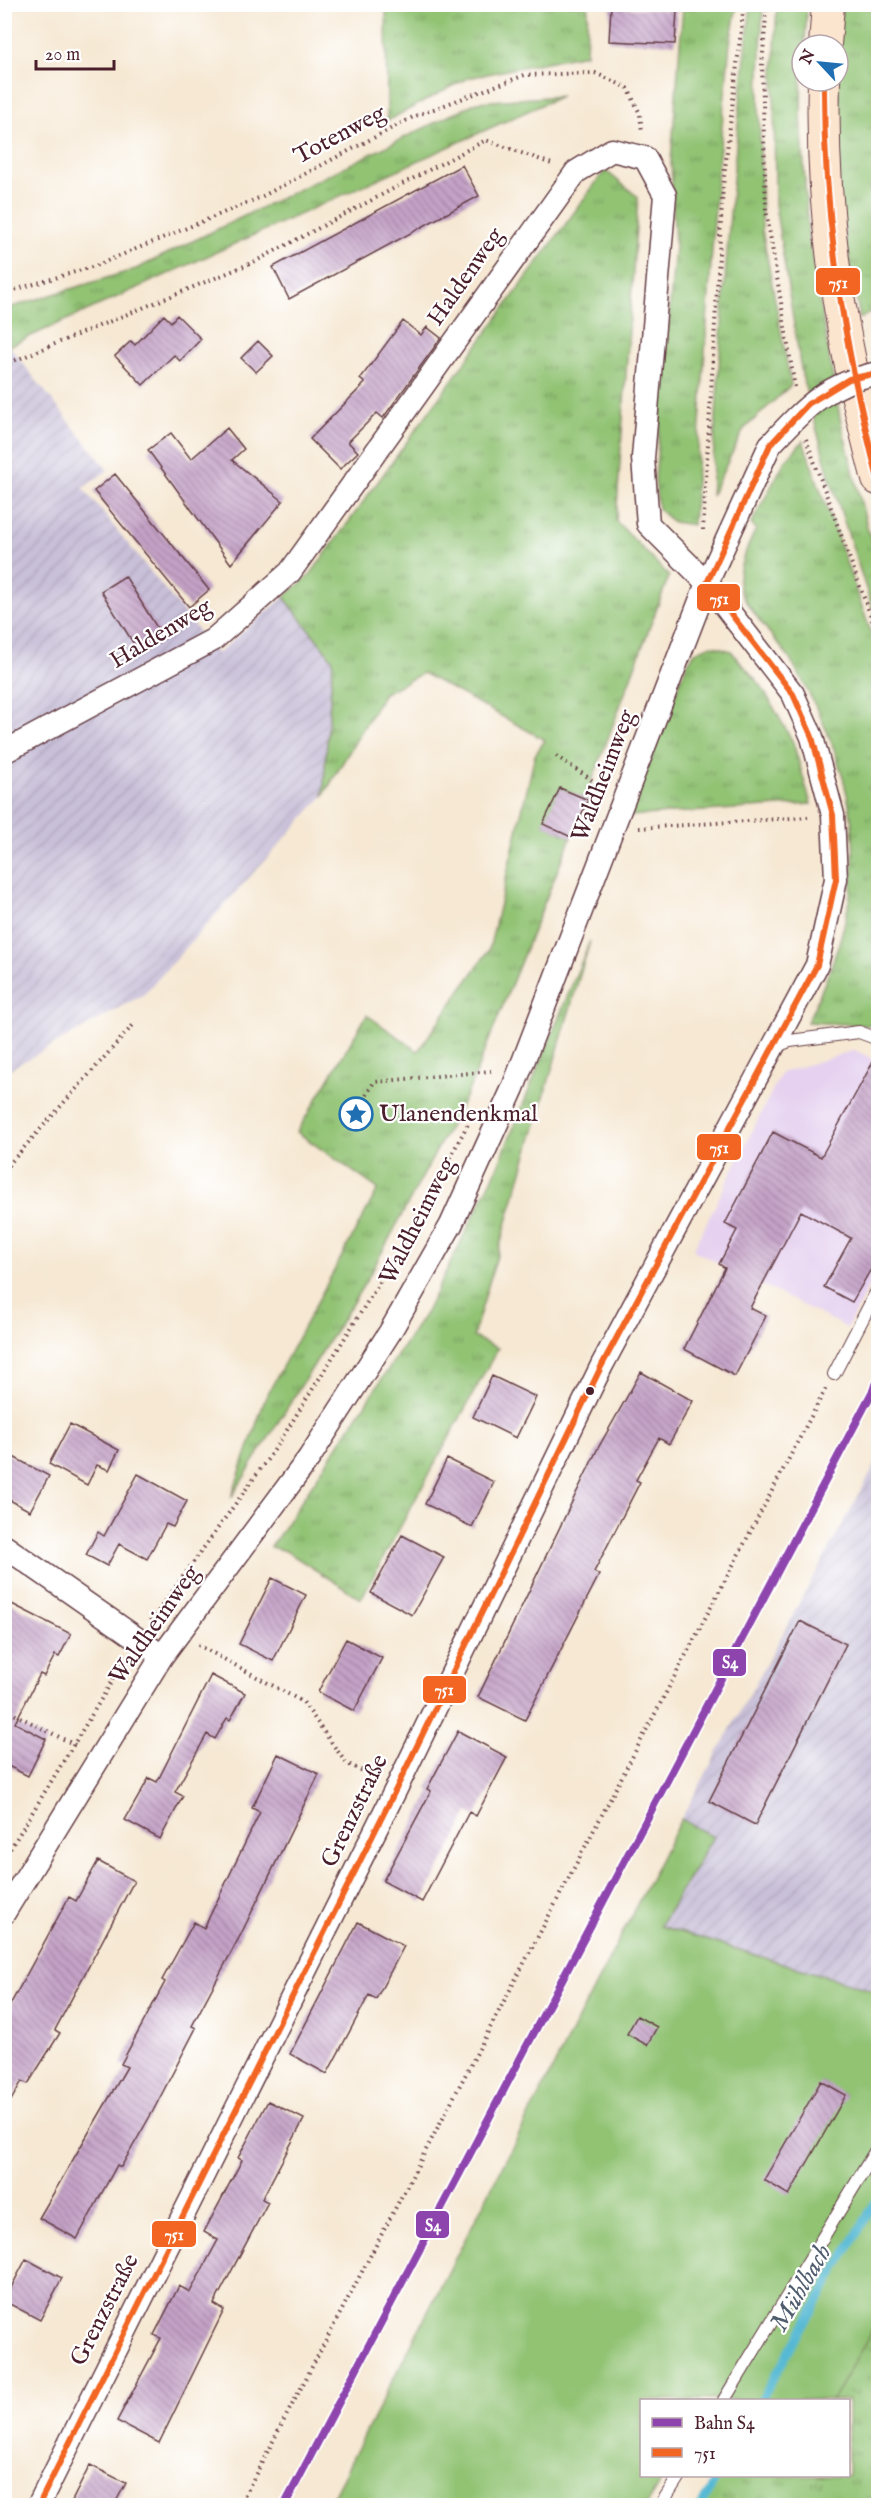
<svg xmlns="http://www.w3.org/2000/svg" width="883" height="2510" font-family="'IM FELL English',serif">
	<defs>
		<pattern id="industrial-furrows" width="10" height="10" patternUnits="userSpaceOnUse" patternTransform="scale(1.5)"><rect width="10" height="10" fill="#c8bfd8"/><path d="M-1 1l2-2M0 10L10 0M9 11l2-2" fill="none" stroke="#ada4ba"/></pattern>
		<pattern id="grass-tufts" width="24" height="20" patternUnits="userSpaceOnUse" patternTransform="scale(1.5)"><rect width="24" height="20" fill="#91c373"/><path d="M3 7l-1-3M5 7V3M7 7l1-3M15 17l-1-3M17 17v-4M19 17l1-3" fill="none" stroke="#789e5f"/></pattern>
		<pattern id="building-back-hatch" width="6" height="6" patternUnits="userSpaceOnUse" patternTransform="scale(1.5)"><rect width="6" height="6" fill="#c4a2c7"/><path d="M-1 5l2 2M0 0l6 6M5-1l2 2" fill="none" stroke="#a183a2"/></pattern>
	</defs>
	<rect width="100%" height="100%" fill="#fff"/>
	<filter id="ink" filterUnits="userSpaceOnUse"><feTurbulence type="fractalNoise" baseFrequency=".0167" numOctaves="2"/><feDisplacementMap in="SourceGraphic" scale="12" xChannelSelector="R" yChannelSelector="G"/><feConvolveMatrix kernelMatrix="1 2 1 2 8 2 1 2 1" color-interpolation-filters="sRGB"/></filter>
	<filter id="wash" filterUnits="userSpaceOnUse"><feTurbulence type="fractalNoise" baseFrequency=".008" numOctaves="4" result="noise"/><feDisplacementMap in="SourceGraphic" scale="24" xChannelSelector="R" yChannelSelector="G"/><feGaussianBlur stdDeviation="1.35" result="paint"/><feColorMatrix in="noise" values="0 0 0 0 0 0 0 0 0 0 0 0 0 0 0 0 0 1.4 0 .05"/><feComposite in="paint" operator="in"/></filter>
	<g filter="url(#wash)">
		<rect width="100%" height="100%" fill="#f6e8d3"/>
		<path fill="#e6d2f0" d="M855,1050L878,1062V1269L847,1328L693,1250L781,1073Z"/>
		<path fill="url(#industrial-furrows)" d="M9,346L108,470L83,488L217,654L284,597L333,659L323,796L144,994L5,1072L4,347Z
			M878,1460V1992L660,1926L713,1838L681,1819Z"/>
		<path fill="url(#grass-tufts)" stroke="#6e714f" stroke-width="1.5" d="M386,5H588L586,54L468,78L387,121Z
			M683,5H737L730,43L717,177L693,525L673,522L658,509L655,479L675,246L671,161Z
			M751,5H763L759,99L762,230L791,385L744,429L711,496C721,331 731,168 751,5Z
			M777,5H807L805,45H802L801,115L808,234L840,418L868,530L878,554V619L869,598L829,475L802,375L775,205L774,74Z
			M841,5H878V307L860,319L839,201L838,61Z
			M561,96L9,346L5,347V309L136,269L477,102Z
			M605,170L638,197L616,521L669,576L590,786L588,800L560,788L544,824L571,837L468,1092L368,1278L231,1498L265,1399L378,1189L297,1132L367,1015L418,1051L489,950L535,755L545,740L423,673L384,693L323,796L333,660L284,597L310,575Z
			M803,441L878,652V1026L807,1022C874,885 868,795 793,664C783,647 743,604 740,590C735,569 748,547 756,529L751,524L785,461Z
			M711,645L731,651L762,687L793,742L811,804L629,816L686,666L695,652Z
			M590,941L473,1337L498,1348L361,1599L286,1551L271,1547L426,1312L495,1173Z
			M878,2320V2505H699L715,2476H848V2400H832Z"/>
		<path fill="#91c373" stroke="#6e714f" stroke-width="1.5" d="M681,1819L713,1837L660,1926L878,1992V2320L832,2400H642V2476H664L646,2505L328,2506Z"/>
		<g fill="none" stroke-linecap="round" stroke-linejoin="round">
			<path stroke="#56b9d4" stroke-width="8" d="M761,2400L878,2197
				M701,2506L718,2476"/>
		</g>
		<g id="blocks">
			<path fill="url(#building-back-hatch)" d="M611,7L677,10L675,44L609,41Z
				M462,165L479,196L289,299L273,267Z
				M164,315L171,322L177,315L201,339L180,361L174,355L143,385L115,356L131,341L135,345Z
				M403,321L421,335L427,327L441,338L383,418L377,413L348,442L358,452L340,469L310,439L365,383L360,379Z
				M258,341L273,356L256,372L241,358Z
				M227,428L244,449L232,460L283,501L231,564L148,450L171,433L191,459Z
				M115,474L209,590L189,607L94,491Z
				M125,576L164,639L140,654L101,591Z
				M560,788L588,800L571,837L543,824Z
				M879,1051V1255L852,1302L824,1287L851,1238L801,1211L750,1308L766,1316L735,1376L684,1349L725,1268L719,1264L737,1230L725,1224L773,1132L821,1157Z
				M641,1372L693,1401L669,1444L659,1438L636,1480L640,1482L594,1572L599,1575L525,1720L478,1697L597,1450Z
				M492,1376L536,1397L516,1438L473,1417Z
				M70,1424L119,1450L109,1470L97,1465L87,1485L49,1464Z
				M4,1452L49,1476L30,1511L4,1497Z
				M447,1459L494,1482L472,1527L425,1504Z
				M138,1474L187,1501L173,1527L166,1524L147,1559L119,1544L107,1566L86,1555L98,1532L104,1536Z
				M402,1535L444,1557L412,1615L371,1593Z
				M272,1578L306,1595L273,1661L239,1644Z
				M4,1600L71,1634L59,1657L55,1655L44,1676L40,1674L15,1723L46,1739L28,1776L4,1764Z
				M800,1621L846,1644L755,1825L709,1801Z
				M346,1639L382,1658L354,1711L318,1692Z
				M211,1675L245,1693L230,1720L227,1718L215,1739L207,1734L175,1792L183,1796L160,1839L125,1820L149,1778L157,1782Z
				M458,1731L507,1757L476,1816L469,1812L422,1902L383,1881L431,1791L427,1789Z
				M278,1754L319,1774L241,1934L192,2026L196,2028L153,2111L121,2167L117,2165L77,2239L39,2218L127,2067L121,2064L165,1982L162,1980L194,1922L204,1928L260,1812L252,1808Z
				M98,1861L134,1881L55,2030L60,2033L28,2084L22,2081L4,2113V2016L69,1897L76,1901Z
				M358,1922L404,1946L376,1999L369,1995L327,2074L290,2054Z
				M637,2016L657,2027L647,2045L627,2034Z
				M821,2081L846,2095L789,2195L764,2180Z
				M268,2101L304,2119L262,2199L268,2202L214,2304L224,2310L159,2443L117,2421L161,2338L154,2335L179,2286L190,2292L218,2240L204,2232L242,2160L238,2158Z
				M26,2259L62,2278L40,2320L4,2301Z
				M90,2465L126,2483L114,2505H70Z"/>
		</g>
	</g>
	<g filter="url(#ink)">
		<use href="#blocks" fill-opacity="0" stroke="#643d44" stroke-width="1.5"/>
		<g fill="none" stroke-linecap="round" stroke-linejoin="round">
			<defs>
				<path id="service" d="M774,1047L790,1041L859,1032L878,1039
					M834,1374L878,1289
					M724,2400L878,2147
					M660,2506L679,2476"/>
				<path id="minor" d="M4,752L213,640L290,572L576,172L612,150L645,158L665,195L643,458L648,524L707,583L793,694L812,737L833,815L836,879L817,965L602,1365L396,1789L38,2506
					M4,1546L162,1656
					M4,1913L162,1656L309,1458L390,1332L451,1225L513,1088L707,583L770,445"/>
				<path id="secondary" d="M825,45L828,4
					M824,81C820,220 842,345 878,479"/>
			</defs>
			<use href="#service" stroke="#643d44" stroke-width="14"/>
			<use href="#minor" stroke="#643d44" stroke-width="25"/>
			<use href="#secondary" stroke="#643d44" stroke-width="34"/>
			<path stroke="#643d44" stroke-width="4" stroke-dasharray="1.5 4.5" stroke-linecap="butt" d="M767,4L762,65L766,210L795,388
				M4,293L95,266L259,198L415,116L525,75L595,73L628,88L640,114L642,132
				M4,365L254,262L486,140L552,164
				M806,439L878,636
				M703,530L723,186L744,4
				M556,756L592,780
				M639,828L808,817
				M354,1116L374,1082L491,1071
				M4,1170L134,1024
				M151,1621L277,1446L405,1242L469,1122
				M198,1645L303,1702L346,1763L375,1777
				M4,1709L75,1745
				M4,1859L125,1660
				M239,2506L826,1388"/>
			<use href="#service" stroke="#fff" stroke-width="12"/>
			<use href="#minor" stroke="#fff" stroke-width="22"/>
			<use href="#secondary" stroke="#fce5cf" stroke-width="32"/>
			<defs>
				<path id="minor-bridge" d="M770,445C806,407 826,384 878,373"/>
			</defs>
			<use href="#minor-bridge" stroke="#643d44" stroke-width="25" stroke-linecap="butt"/>
			<use href="#minor-bridge" stroke="#fff" stroke-width="22"/>
			<defs>
				<path id="bus-1" d="M824,81C823,217 844,347 878,479
					M38,2506L396,1789L602,1365L817,965L836,879L833,815L812,737L793,694L707,583L770,445L808,404L849,379L878,373"/>
			</defs>
			<use href="#bus-1" stroke="#fff" stroke-width="10"/>
			<use href="#bus-1" stroke="#f26522" stroke-width="6"/>
			<defs>
				<path id="rail-1" d="M284,2506L878,1381"/>
			</defs>
			<use href="#rail-1" stroke="#fff" stroke-width="12"/>
			<use href="#rail-1" stroke="#8e44ad" stroke-width="8"/>
		</g>
	</g>
	<defs>
		<symbol id="sight-ring" viewBox="-11 -11 22 22"><circle r="9.5" fill="#fff" stroke="#1f6fb2" stroke-width="1.5"/><path d="M0-6L1.8-2.2L6-1.7L2.9 1.2L3.7 5.4L0 3.3L-3.7 5.4L-2.9 1.2L-6-1.7L-1.8-2.2Z" fill="#1f6fb2"/></symbol>
	</defs>
	<g fill-rule="evenodd">
		<use href="#sight-ring" x="337" y="1095" width="38" height="38"/>
	</g>
	<circle fill="#4a1f2b" stroke="#fff" stroke-width="2" cx="590" cy="1391" r="5"/>
	<g text-anchor="middle" dominant-baseline="central" stroke-width="4.5" stroke-linejoin="round" paint-order="stroke">
		<g font-size="24" fill="#4a1f2b" stroke="#fff">
			<text transform="translate(340 135) rotate(-28)">Totenweg</text>
			<text transform="translate(466 277) rotate(-55)">Haldenweg</text>
			<text transform="translate(161 634) rotate(-31)">Haldenweg</text>
			<text transform="translate(604 776) rotate(-69)">Waldheimweg</text>
			<text transform="translate(418 1221) rotate(-63)">Waldheimweg</text>
			<text transform="translate(155 1625) rotate(-55)">Waldheimweg</text>
			<text transform="translate(355 1811) rotate(-64)">Grenzstraße</text>
			<text transform="translate(105 2310) rotate(-63)">Grenzstraße</text>
		</g>
		<g font-size="24" fill="#4a1f2b" stroke="#fff" text-anchor="start">
			<text x="379" y="1114">Ulanendenkmal</text>
		</g>
		<g font-size="26" font-style="italic" fill="#4f5d6f" stroke="#fff">
			<text transform="translate(801 2288) rotate(-60)">Mühlbach</text>
		</g>
	</g>
	<g stroke="#fff" stroke-width="2">
		<rect x="815" y="267" width="46" height="29" rx="6" fill="#f26522"/>
		<rect x="696" y="583" width="45" height="29" rx="6" fill="#f26522"/>
		<rect x="696" y="1133" width="46" height="28" rx="6" fill="#f26522"/>
		<rect x="712" y="1648" width="35" height="29" rx="6" fill="#8e44ad"/>
		<rect x="422" y="1675" width="45" height="29" rx="6" fill="#f26522"/>
		<rect x="415" y="2210" width="35" height="29" rx="6" fill="#8e44ad"/>
		<rect x="151" y="2220" width="46" height="28" rx="6" fill="#f26522"/>
	</g>
	<g font-size="16" text-anchor="middle" font-weight="bold" fill="#fff">
		<text x="838" y="288">751</text>
		<text x="719" y="604">751</text>
		<text x="719" y="1153">751</text>
		<text x="730" y="1668">S4</text>
		<text x="444" y="1695">751</text>
		<text x="433" y="2231">S4</text>
		<text x="174" y="2240">751</text>
	</g>
	<rect width="883" height="2510" fill="none" stroke="#fff" stroke-width="24"/>
	<rect x="640" y="2399" width="210" height="78" fill="#ffffff" stroke="#b7a5aa" stroke-width="1.5"/>
	<rect x="652" y="2418" width="30" height="9" fill="#8e44ad" stroke="#b7a5aa" stroke-width="1.5"/>
	<text x="694" y="2429" font-size="18" fill="#4a1f2b">Bahn S4</text>
	<rect x="652" y="2448" width="30" height="9" fill="#f26522" stroke="#b7a5aa" stroke-width="1.5"/>
	<text x="694" y="2459" font-size="18" fill="#4a1f2b">751</text>
	<g transform="translate(820 63) rotate(296)"><circle r="28" fill="#ffffff" stroke="#b7a5aa" stroke-width="1.5"/>
	<path d="M0-4.5L10 22L0 15L-10 22Z" fill="#1f6fb2"/>
	<text y="-9" font-size="16" font-weight="bold" text-anchor="middle" fill="#4a1f2b">N</text>
	</g>
	<path d="M36 60v9h78v-9" fill="none" stroke="#4a1f2b" stroke-width="3"/>
	<text x="45" y="60" font-size="18" fill="#4a1f2b" stroke="#ffffff" stroke-width="4.5" paint-order="stroke">20 m</text>
</svg>
